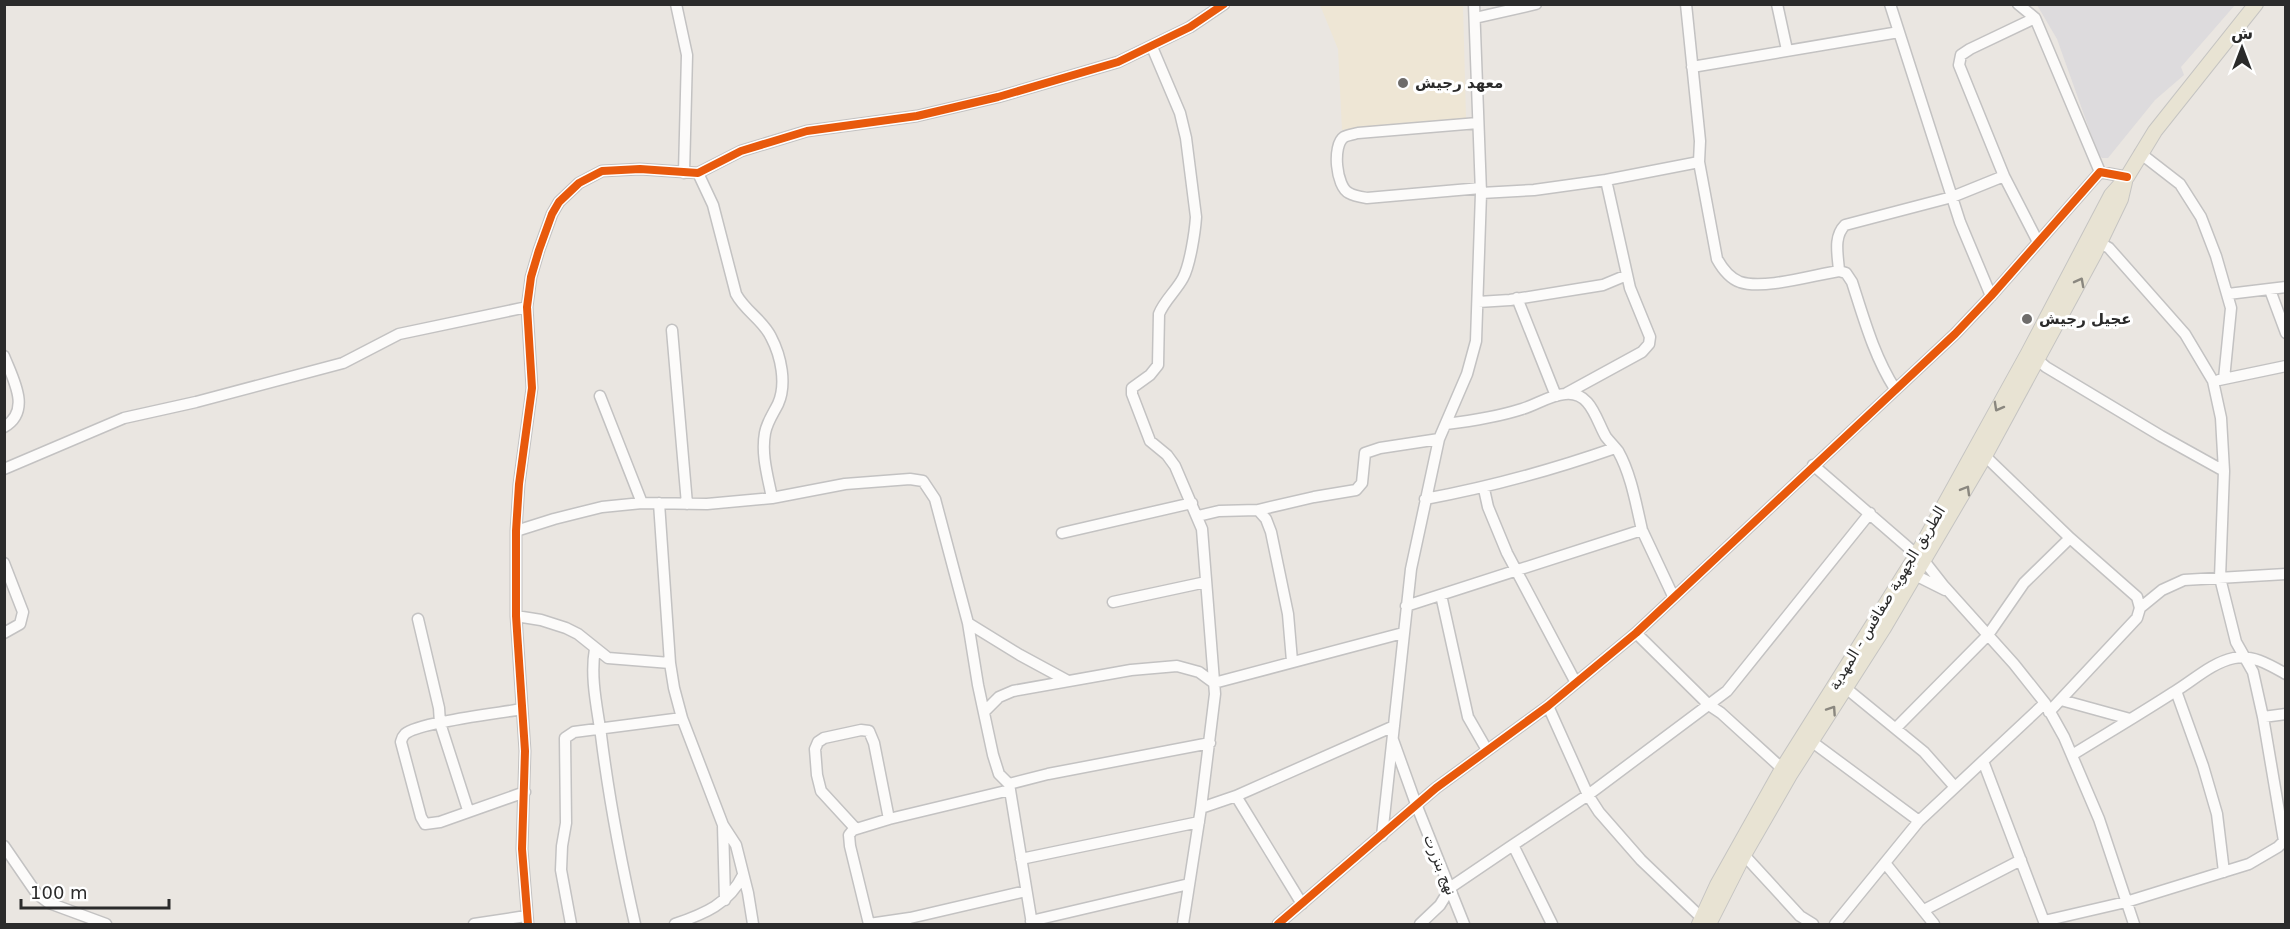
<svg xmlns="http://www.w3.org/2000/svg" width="2290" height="929" font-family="'DejaVu Sans',Vazirmatn,sans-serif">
	<rect width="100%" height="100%" fill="#eae6e1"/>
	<path fill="#dddbdd" d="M2037,5H2235L2181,67L2184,75L2155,100L2108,158H2102L2098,154L2057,39Z"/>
	<path fill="#eee6d5" d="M1320,5H1463L1466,118L1342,130L1338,49Z"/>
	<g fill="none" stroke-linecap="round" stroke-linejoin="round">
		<defs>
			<path id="minor" d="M676,4L687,55L684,173
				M1777,4L1787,50
				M1890,4L1960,222L1991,296
				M2018,4L2035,18
				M1475,18L1536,4
				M1152,47L1180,113L1186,138L1196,217C1195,232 1190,265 1183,278C1176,291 1164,301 1159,314L1158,365L1150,375L1132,388V394L1150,441L1167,455L1175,466L1202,529L1215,694L1201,808L1183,924
				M1692,67L1899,32
				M1478,123L1358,133C1354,134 1347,135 1344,137C1332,145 1336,187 1349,193C1354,196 1361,197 1367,198L1481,188
				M2140,153L2180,184L2201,217L2216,256L2231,308L2224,379
				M1699,162L1717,259C1722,268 1729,278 1740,282C1764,290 1813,275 1839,271L1846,273L1852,282C1864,319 1874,356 1895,389
				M698,173L713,205L736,294C745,311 763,320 771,337C781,356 787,384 778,404C773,414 767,422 765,433C761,455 768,477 772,498
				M2004,176L1959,65L1961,55L1970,49L2035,18L2100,172
				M1606,180L1699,162L1700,141L1686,4
				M1481,193L1534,190L1606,180L1630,288L1650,337L1649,344L1642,352L1567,393
				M1839,271C1838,255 1833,237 1845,225L1952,197L2004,176L2038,242
				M2270,290L2286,333
				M2228,294L2286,287
				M1517,298L1556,396
				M1478,302L1510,300L1603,285L1627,275
				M672,330L687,504
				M2032,355L2046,367L2161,436L2224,471
				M4,356C13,379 32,411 4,427
				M2219,380L2286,366
				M600,396L642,503
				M1446,424C1471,421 1497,417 1522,409C1536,405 1550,395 1565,394C1591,391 1596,420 1606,437C1610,442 1614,446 1618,451C1631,474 1636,504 1642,530
				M1813,465L1925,562L1943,585L2014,664L2045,703L2064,737L2099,819L2134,924
				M4,469L124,418L196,402L343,363L399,334L527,307
				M1484,489L1488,507L1507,553L1576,683
				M1425,499C1490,487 1552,470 1615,448
				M659,503L670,663L674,688L682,718L723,825L736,845L748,893L753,924
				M1258,510L1266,519L1271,532L1288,614L1292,661
				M1198,516L1219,511L1258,510L1314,497L1356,490L1362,483L1365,453L1380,448L1439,439
				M516,531L554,519L602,507L642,503L707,504L772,498L845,484L910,479L923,481L935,499L968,623L978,685L993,755L999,774L1009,784
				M1062,533L1192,503
				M4,563L23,612L20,624L4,633
				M1909,572L1945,590
				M1441,595L1468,717L1487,750
				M1113,602L1206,582
				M1406,606L1642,530L1673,596
				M2140,608L2162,590L2184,580L2286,574
				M516,616L541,620L566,628L578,634L608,658L670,663
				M418,619L439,708L440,723L468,810
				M968,623L1020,655L1068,681
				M1636,633L1709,705L1721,713L1787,773
				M595,649C590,677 597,707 601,735C609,799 621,862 635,924
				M1847,689L1924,752L1954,786
				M2176,691L2203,766L2217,814L2224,872
				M2061,700L2130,719
				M1548,706L1588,795L1599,812L1641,860L1707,923
				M522,709C501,713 419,722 405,734C402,737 402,738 401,742L421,817L425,824L440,822L525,792
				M984,712L999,697L1013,691L1131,670L1177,666L1199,672L1214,683L1403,633
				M2049,712L2137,618L2140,608L2137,597L2070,538
				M2263,717L2286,714
				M1896,728L1988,635L2024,583L2070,538L1985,456
				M1393,740L1416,804L1464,924
				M1811,741L1919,821
				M2072,755C2106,734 2140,714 2174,692C2194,680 2211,663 2234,658C2252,654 2270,665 2286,674
				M1983,761L2045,924
				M1236,796L1394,726
				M1201,808L1236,796L1302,904
				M723,825L725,900
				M855,828L821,791L817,775L815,749L818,742L824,738L861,730L869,731L874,743L889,819
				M1382,836L1411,569L1439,439L1467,374L1476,341L1481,193L1474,4
				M1513,845L1588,795L1727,691L1870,513
				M4,846L37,894L49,903L106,924
				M1744,855L1800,916L1813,924
				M1021,859L1199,822
				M1885,863L1934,924
				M1924,910L2021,860
				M1031,921L1189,884
				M2044,921L2126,902L2249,864L2278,847L2284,841L2263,717L2253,672L2236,642L2220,578L2224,471L2221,418L2213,381L2185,334L2109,248L2095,240
				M474,924L526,916
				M528,924L522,849L525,751L516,616V531L519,484L532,388L527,307L531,277L539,250L552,214L559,202L579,183L602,171L640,169L698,173L741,151L807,131L917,116L998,97L1118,62L1190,27L1224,4
				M571,924L561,870L562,846L566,823L565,738L574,732L682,718
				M675,924C704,914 729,904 743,875
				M869,924L850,846L849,835L853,830L889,819L1010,790
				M869,924L910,918L1026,891
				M1032,924L1009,784L1048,774L1210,743
				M1278,924L1436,788L1548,706L1636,633L1955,334L1991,296L2100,172L2127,177
				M1420,924L1440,905L1451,887L1513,845L1552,924
				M1835,924L1919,821L2045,703"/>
			<path id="major" d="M1699,924L1717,885L1782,769L1917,554L2028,353L2111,195L2127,177L2155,131L2256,4
				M1709,924L1744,855L1790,775L1884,628L1985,456L2094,255L2121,199L2125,182"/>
		</defs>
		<use href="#minor" stroke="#c3c2c2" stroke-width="13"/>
		<use href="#major" stroke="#c5c4c2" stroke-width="16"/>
		<use href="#minor" stroke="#fcfbfa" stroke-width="10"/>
		<use href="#major" stroke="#e8e3d3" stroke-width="14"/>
		<defs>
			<path id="cycleway" d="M528,924L522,849L525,751L516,616V531L519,484L532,388L527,307L531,277L539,250L552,214L559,202L579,183L602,171L640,169L698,173L741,151L807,131L917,116L998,97L1118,62L1190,27L1224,4
				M1278,924L1436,788L1548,706L1636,633L1955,334L1991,296L2100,172L2127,177"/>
		</defs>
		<use href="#cycleway" stroke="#fff" stroke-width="11"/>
		<use href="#cycleway" stroke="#e8590c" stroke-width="8"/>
	</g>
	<defs><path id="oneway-chevron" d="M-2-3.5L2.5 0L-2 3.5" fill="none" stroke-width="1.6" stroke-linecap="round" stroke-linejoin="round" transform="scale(1.5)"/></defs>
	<g stroke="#8a877f">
		<use href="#oneway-chevron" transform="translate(2080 282) rotate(-62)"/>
		<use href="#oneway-chevron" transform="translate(1998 407) rotate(119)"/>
		<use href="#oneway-chevron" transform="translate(1966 490) rotate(-60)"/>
		<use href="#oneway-chevron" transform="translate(1832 710) rotate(-56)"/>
	</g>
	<g fill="#6e6c6b" stroke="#fff" stroke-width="2">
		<circle cx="1403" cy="83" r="6"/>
		<circle cx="2027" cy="319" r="6"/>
	</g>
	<g text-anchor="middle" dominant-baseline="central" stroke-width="6" stroke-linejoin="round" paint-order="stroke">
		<g font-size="15" font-weight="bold" fill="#2b2b2b" stroke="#fff" text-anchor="start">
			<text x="1415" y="83">معهد رجيش</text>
			<text x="2039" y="319">عجيل رجيش</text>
		</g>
		<g font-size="15" fill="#2b2b2b" stroke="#fff">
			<text transform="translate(1887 598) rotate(-59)">الطريق الجهوية صفاقس - المهدية</text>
			<text transform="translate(1440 865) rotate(68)">نهج بنزرت</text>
		</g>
	</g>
	<rect width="2290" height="929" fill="none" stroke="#2b2b2b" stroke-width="12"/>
	<g transform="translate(2242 48)" stroke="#ffffff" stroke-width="4.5" paint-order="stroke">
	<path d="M0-4.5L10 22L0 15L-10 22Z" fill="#2b2b2b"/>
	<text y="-9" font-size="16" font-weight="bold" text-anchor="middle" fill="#2b2b2b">ش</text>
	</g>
	<path d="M21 899v9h148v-9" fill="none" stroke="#2b2b2b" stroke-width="3"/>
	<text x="30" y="899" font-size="18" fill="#2b2b2b" stroke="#ffffff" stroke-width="4.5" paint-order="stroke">100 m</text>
</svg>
